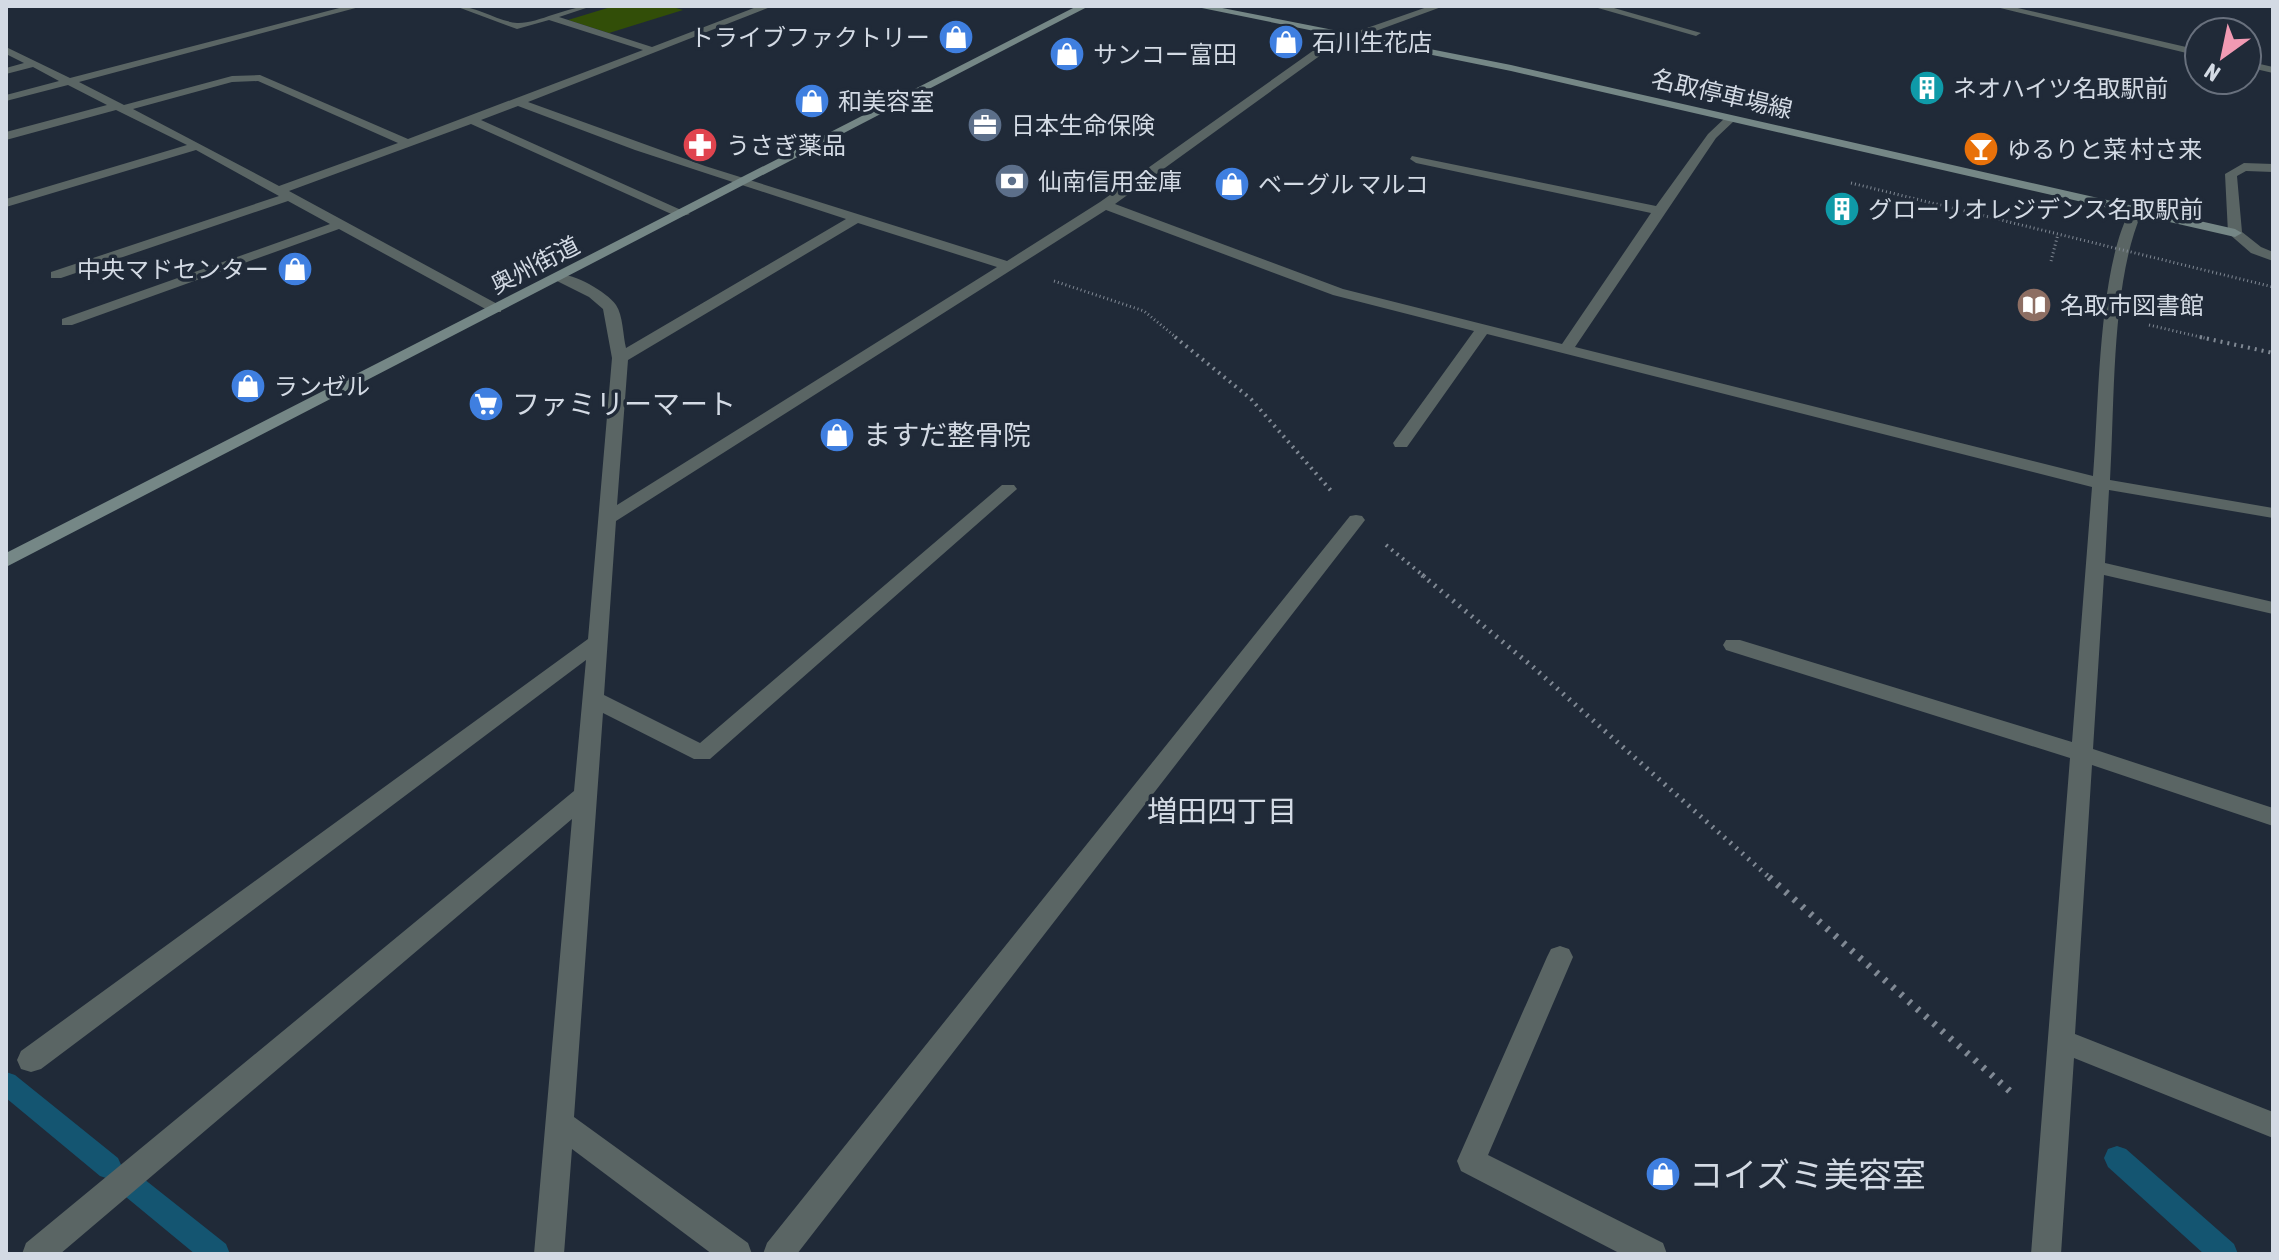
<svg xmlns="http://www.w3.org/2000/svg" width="2279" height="1260" font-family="'Asap Condensed','Noto Sans JP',sans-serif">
	<rect width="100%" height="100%" fill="#202a38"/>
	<path fill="#324e08" d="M614,6H669L683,10L609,33L568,20Z"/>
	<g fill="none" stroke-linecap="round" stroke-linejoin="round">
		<path fill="#145571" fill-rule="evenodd" d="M6,1072L15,1075L118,1158L122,1167L118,1176L109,1179L100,1176L6,1098Z
			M2117,1146L2126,1149L2234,1244L2238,1254H2204L2108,1167L2104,1158L2108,1149Z
			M135,1175L144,1179L226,1244L230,1254H195L126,1197L122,1188L126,1179Z"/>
		<path stroke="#808994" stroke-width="3" stroke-dasharray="1 3" stroke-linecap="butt" d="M2051,261L2058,234
			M1054,281L1144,311L1178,339
			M2149,325L2209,339"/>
		<path stroke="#808994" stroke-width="4" stroke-dasharray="2 5" stroke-linecap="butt" d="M1175,337L1251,399L1333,493
			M2200,337L2273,353
			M1386,545L1425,577"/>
		<path stroke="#808994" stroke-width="5" stroke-dasharray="2 6" stroke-linecap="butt" d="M1422,575L1533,667L1771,879"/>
		<path stroke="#808994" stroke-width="7" stroke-dasharray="3 8" stroke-linecap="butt" d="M1769,877L2013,1094"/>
		<path fill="#5a6564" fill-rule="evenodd" d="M347,6H363L79,82L124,105L232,76L260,75L408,139L643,50L549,20L517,29L455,6C478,6 496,21 517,23C537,24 567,6 592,6L559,17L652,47L759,6H773L528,102L705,166L1007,261L1100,202L1324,43L1430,6H1444L1332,47L1115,204L1343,289L1562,344L1651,213L1416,163L1410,159L1412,156L1656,206L1708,134L1726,117H1734V121L1716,138L1575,347L2093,476C2099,406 2098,267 2131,209H2141L2142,212C2111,282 2115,401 2110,480L2273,508V518L2109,490L2105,563L2273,602V614L2104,575L2093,749L2273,808V826L2092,765L2075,1034L2273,1112V1138L2074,1058L2061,1254H2031L2070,758L1726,650L1723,645L1726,640H1740L2072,742L2092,487L1487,334L1407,447H1395L1393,443L1474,331L1333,295L1106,210L616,521L604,695L700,743L1002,485H1014L1017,489L710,759H694L603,713L574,1117L748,1243L752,1254H712L572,1149L564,1254H534L572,819L60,1254H22L26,1243L574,791L586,660L41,1069L31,1072L21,1069L17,1060L21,1051L588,639L612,358L603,309L589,297L555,280V274C571,272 606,291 616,305C623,315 623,336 626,348L846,219L635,150L518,106L481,120L690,214L678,217L471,124L289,191L501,306V312H491L339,229L72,325H62V319L330,224L288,201L61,278H51V272L279,196L196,150L6,207V199L187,145L116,110L6,140V132L107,105L68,85L6,101V95L59,81L33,67L6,74V68L24,63L6,54V47L70,78ZM258,81L398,143L279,186L133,109L232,82ZM858,223L997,267L617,505L628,360Z
			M1591,6H1607L1701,33L1696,36Z
			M1992,6H2009L2199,50V56Z
			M2247,61L2273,67V73L2247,67Z
			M1356,515L1362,516L1365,520L1362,524L797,1254H763L767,1243L1350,516Z
			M1560,946L1569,949L1573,957L1488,1155L1663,1243L1667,1254H1621L1461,1171L1457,1161L1547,957L1551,949Z"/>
		<path fill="#5a6564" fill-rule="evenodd" d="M2244,163L2273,164V172L2246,171L2237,176L2242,232L2261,247L2273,252V261L2251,253L2228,233L2225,174Z"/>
		<path fill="#758786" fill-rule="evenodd" d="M1077,6H1089L6,567V553Z
			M1192,6H1212L1511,65L2235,229L2242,233L2235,237L1511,71Z"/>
		<path stroke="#808994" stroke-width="3" stroke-dasharray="1 3" stroke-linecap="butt" d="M1851,183L2273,287"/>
	</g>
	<defs>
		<symbol id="shop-disc" viewBox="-11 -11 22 22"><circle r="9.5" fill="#3f7fe0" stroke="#202a38"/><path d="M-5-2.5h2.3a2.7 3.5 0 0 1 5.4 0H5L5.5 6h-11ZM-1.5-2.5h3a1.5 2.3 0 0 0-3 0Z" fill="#fff"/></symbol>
		<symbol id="building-disc" viewBox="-11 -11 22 22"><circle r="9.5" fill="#0f9aa8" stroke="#202a38"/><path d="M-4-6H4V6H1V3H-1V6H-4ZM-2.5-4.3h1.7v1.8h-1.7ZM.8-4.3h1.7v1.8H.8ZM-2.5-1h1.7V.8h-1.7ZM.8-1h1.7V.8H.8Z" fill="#fff"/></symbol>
		<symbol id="office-disc" viewBox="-11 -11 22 22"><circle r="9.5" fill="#5c6f8a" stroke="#202a38"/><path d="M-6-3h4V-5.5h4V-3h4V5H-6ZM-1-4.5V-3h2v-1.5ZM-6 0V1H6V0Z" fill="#fff"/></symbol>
		<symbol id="pharmacy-disc" viewBox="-11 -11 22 22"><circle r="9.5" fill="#e0444e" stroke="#202a38"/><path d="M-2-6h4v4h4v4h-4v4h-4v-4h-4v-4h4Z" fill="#fff"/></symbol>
		<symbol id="bar-disc" viewBox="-11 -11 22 22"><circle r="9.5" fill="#e8710a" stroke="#202a38"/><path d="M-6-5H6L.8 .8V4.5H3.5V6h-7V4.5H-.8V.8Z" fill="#fff"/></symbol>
		<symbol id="bank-disc" viewBox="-11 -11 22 22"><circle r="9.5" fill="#5c6f8a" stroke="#202a38"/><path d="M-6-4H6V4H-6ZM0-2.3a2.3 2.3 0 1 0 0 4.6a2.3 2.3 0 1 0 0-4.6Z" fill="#fff"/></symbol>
		<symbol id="library-disc" viewBox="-11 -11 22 22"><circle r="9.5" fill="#8d6e63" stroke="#202a38"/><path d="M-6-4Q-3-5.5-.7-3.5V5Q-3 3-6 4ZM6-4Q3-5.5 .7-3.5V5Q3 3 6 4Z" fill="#fff"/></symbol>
		<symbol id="supermarket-disc" viewBox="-11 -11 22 22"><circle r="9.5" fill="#3f7fe0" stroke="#202a38"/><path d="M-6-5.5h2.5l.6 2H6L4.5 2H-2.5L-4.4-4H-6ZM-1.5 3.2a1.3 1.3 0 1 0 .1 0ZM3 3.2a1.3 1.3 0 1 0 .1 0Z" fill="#fff"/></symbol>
	</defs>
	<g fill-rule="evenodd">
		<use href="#shop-disc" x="936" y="17" width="40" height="40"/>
		<use href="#shop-disc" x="1266" y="22" width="40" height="40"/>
		<use href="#shop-disc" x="1047" y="34" width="40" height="40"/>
		<use href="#building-disc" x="1907" y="68" width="40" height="40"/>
		<use href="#shop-disc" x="792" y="81" width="40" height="40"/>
		<use href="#office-disc" x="965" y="105" width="40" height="40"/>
		<use href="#pharmacy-disc" x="680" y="125" width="40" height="40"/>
		<use href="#bar-disc" x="1961" y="129" width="40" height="40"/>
		<use href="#bank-disc" x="992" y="161" width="40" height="40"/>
		<use href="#shop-disc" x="1212" y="164" width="40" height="40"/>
		<use href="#building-disc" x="1822" y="189" width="40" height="40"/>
		<use href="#shop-disc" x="275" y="249" width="40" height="40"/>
		<use href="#library-disc" x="2014" y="285" width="40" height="40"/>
		<use href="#shop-disc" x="228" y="366" width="40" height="40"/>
		<use href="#supermarket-disc" x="466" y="384" width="40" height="40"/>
		<use href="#shop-disc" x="817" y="415" width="40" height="40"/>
		<use href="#shop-disc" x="1643" y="1154" width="40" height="40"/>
	</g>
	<g text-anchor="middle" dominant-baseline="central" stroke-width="7" stroke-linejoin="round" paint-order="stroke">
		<g font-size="24" fill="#d3dae4" stroke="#202a38" text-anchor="start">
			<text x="930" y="37" text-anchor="end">トライブファクトリー</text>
			<text x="1312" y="42">石川生花店</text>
			<text x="1093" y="54">サンコー富田</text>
			<text x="1953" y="88">ネオハイツ名取駅前</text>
			<text x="838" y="101">和美容室</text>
			<text x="1011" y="125">日本生命保険</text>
			<text x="726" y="145">うさぎ薬品</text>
			<text x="2007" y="149">ゆるりと菜 村さ来</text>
			<text x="1038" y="181">仙南信用金庫</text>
			<text x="1258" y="184">ベーグル マルコ</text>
			<text x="1868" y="209">グローリオレジデンス名取駅前</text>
			<text x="269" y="269" text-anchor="end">中央マドセンター</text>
			<text x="2060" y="305">名取市図書館</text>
			<text x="274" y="386">ランゼル</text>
		</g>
		<g font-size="24" fill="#d3dae4" stroke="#202a38">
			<text transform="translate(1722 94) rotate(13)">名取停車場線</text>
			<text transform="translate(535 265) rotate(-27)">奥州街道</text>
		</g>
		<g font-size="28" fill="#d3dae4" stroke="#202a38" text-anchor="start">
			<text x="512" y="404">ファミリーマート</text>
			<text x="863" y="435">ますだ整骨院</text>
		</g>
		<g font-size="30" fill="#d3dae4" stroke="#202a38">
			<text x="1222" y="811">増田四丁目</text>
		</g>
		<g font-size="34" fill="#d3dae4" stroke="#202a38" text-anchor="start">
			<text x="1689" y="1174">コイズミ美容室</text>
		</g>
	</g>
	<rect width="2279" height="1260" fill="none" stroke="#d3dae4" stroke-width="16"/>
	<g transform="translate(2223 56) rotate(213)"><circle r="38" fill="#202a38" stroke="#68707d" stroke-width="2"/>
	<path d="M0-6L14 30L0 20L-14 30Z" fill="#f19ab3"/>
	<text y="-12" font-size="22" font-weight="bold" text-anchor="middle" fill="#d3dae4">N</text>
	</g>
</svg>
